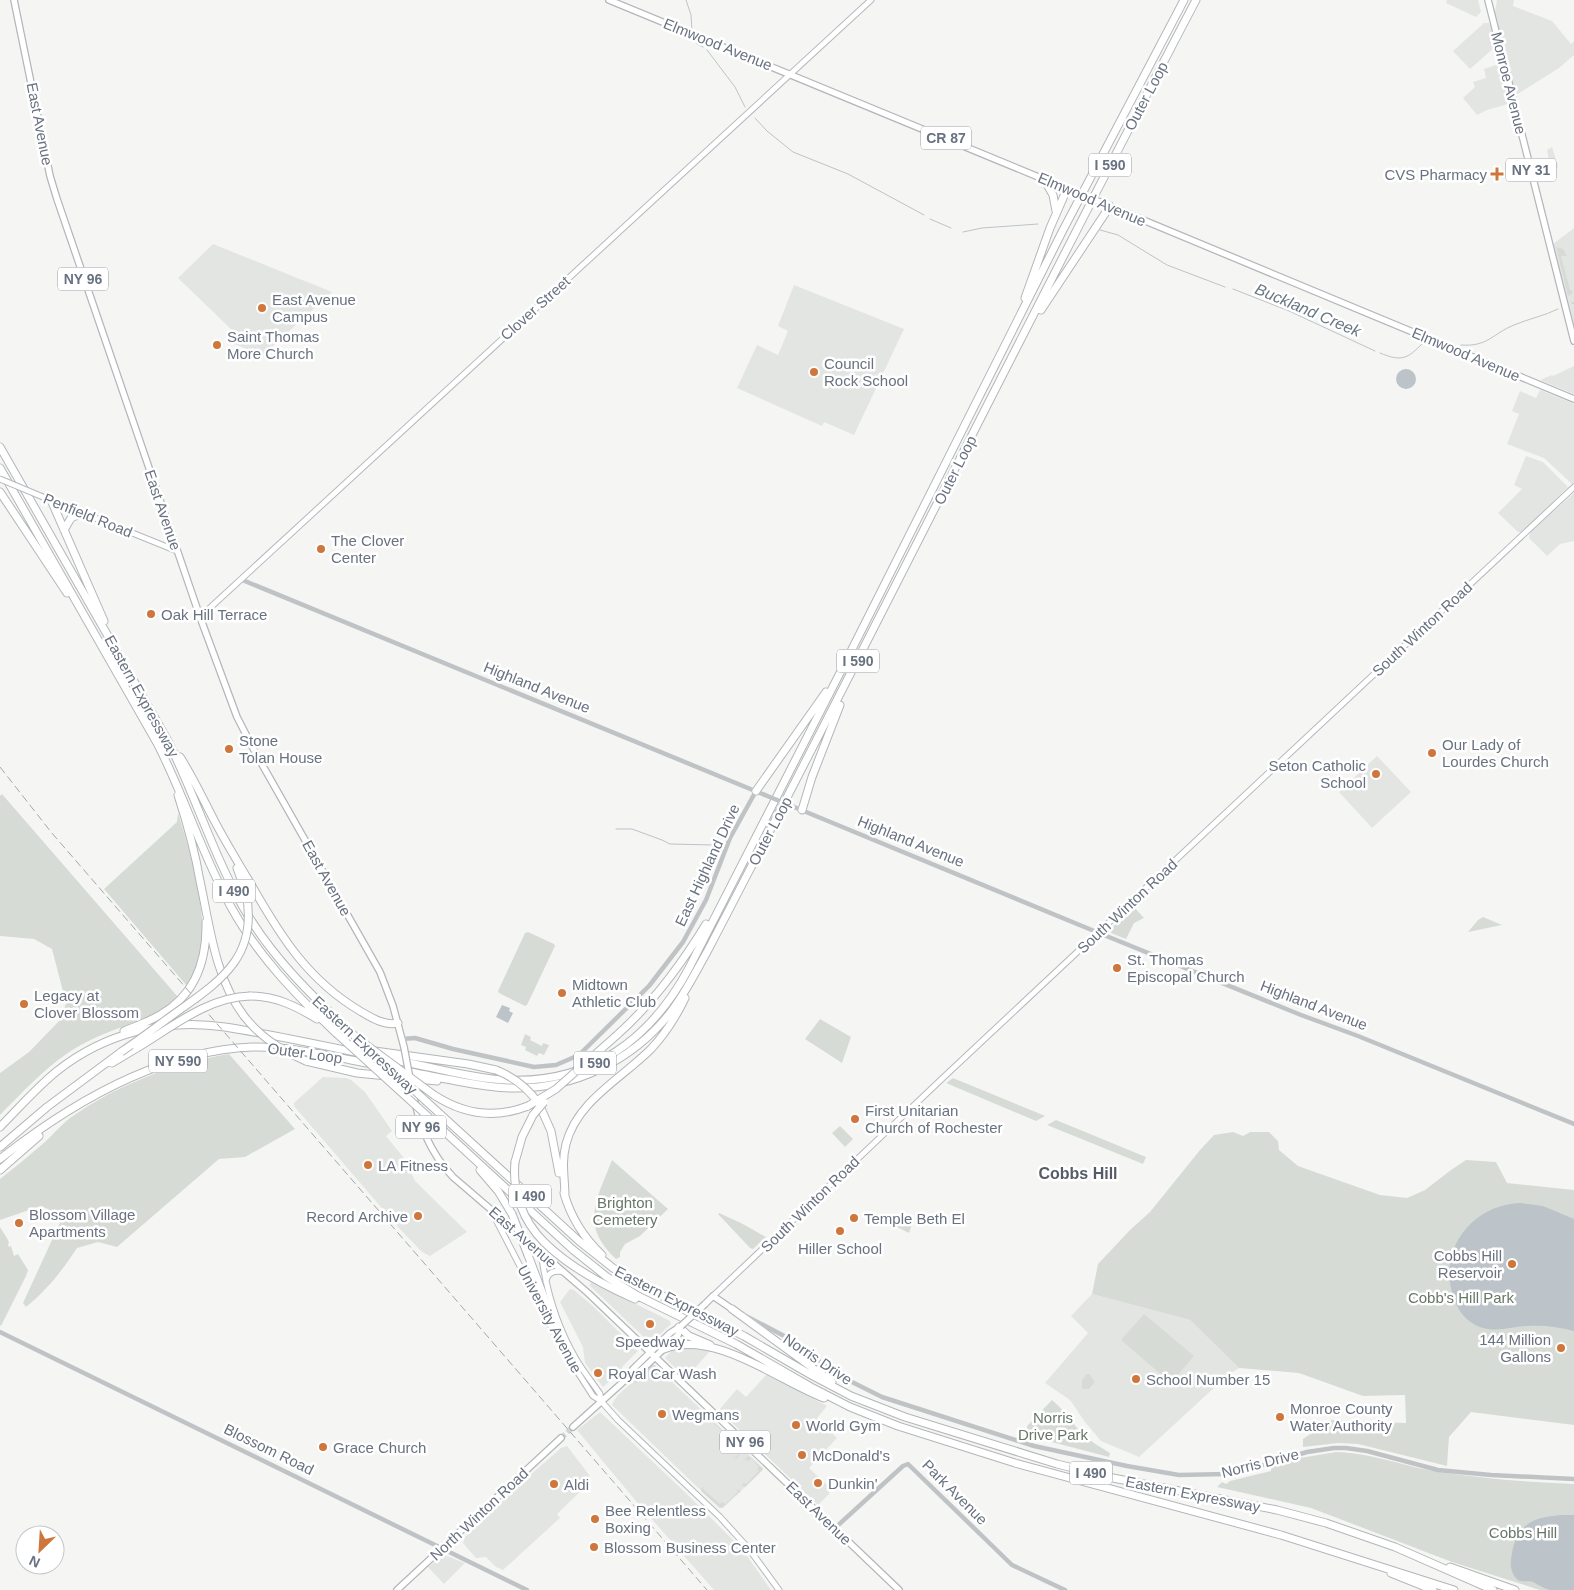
<svg xmlns="http://www.w3.org/2000/svg" width="1574" height="1590" font-family="Arial,sans-serif">
	<rect width="100%" height="100%" fill="#f5f6f3"/>
	<path fill="#e3e5e3" d="M1447,0H1478L1481,12L1476,17L1446,3Z
		M1497,0H1514L1513,6L1552,21L1571,44L1574,41V55L1559,68L1516,95L1495,12Z
		M1484,23H1489L1491,26L1495,47L1470,69L1453,51Z
		M1499,64L1509,101L1508,104L1487,110L1477,115L1463,98L1475,87L1473,82L1486,78L1484,69Z
		M1552,147L1558,167L1540,180L1537,178L1533,164L1549,161L1547,150Z
		M1574,228V326L1553,244Z
		M213,244L332,292L262,356L235,344L232,337L234,332L178,278Z
		M794,285L904,329L854,435L824,422L822,426L737,388L757,345L778,355L788,331L778,326Z
		M1574,366V394L1540,380L1552,375L1553,376Z
		M1540,390L1574,404V482L1572,484L1544,458L1507,444L1519,414L1512,411L1520,391L1536,398Z
		M1526,456L1543,462L1568,487L1522,532H1518L1498,513L1522,489L1514,485Z
		M1574,493V541L1560,544L1547,556L1529,538L1530,532Z
		M1377,756L1411,792L1372,828L1339,792Z
		M323,1077L346,1078L351,1080L365,1092L392,1131L386,1136L403,1157L415,1181L467,1232L430,1256L422,1252L399,1228L294,1106V1103Z
		M592,1282L670,1321L671,1324L656,1338L648,1341L589,1285Z
		M570,1289L574,1290L594,1307L638,1351L622,1367L623,1369L603,1387L585,1363L583,1347L560,1302Z
		M1092,1294L1190,1320L1239,1368L1228,1375L1139,1457L1101,1441L1085,1422L1070,1400L1045,1383L1088,1333L1071,1316Z
		M685,1348L711,1350L686,1378L665,1358L673,1349Z
		M653,1364L763,1468L762,1471L723,1508H719L612,1405L613,1402L619,1394Z
		M767,1374L827,1406L817,1418L837,1438L809,1468L830,1488L829,1494L818,1505L719,1410L737,1389L746,1397Z
		M600,1412L689,1496L742,1549L771,1590H714L635,1500L577,1430Z
		M567,1446L590,1476L585,1487L557,1514L560,1518L503,1570L496,1567L486,1557L476,1558L463,1543L465,1537L528,1477L561,1448Z
		M444,1555L465,1563L444,1584L428,1567Z"/>
	<path fill="#d6dcd5" d="M1556,247L1563,249L1567,256H1561L1570,290L1573,291L1572,294L1568,296Z
		M2,794L178,997C151,1021 113,1027 81,1045C50,1062 25,1090 0,1115V1073L29,1052L61,1019L66,1003L52,949L34,939L0,936V796Z
		M178,813C190,851 210,919 200,958C198,968 192,977 187,986L104,889L177,822Z
		M1133,906L1144,918L1134,923L1126,939L1111,933L1112,928Z
		M1483,917L1502,925L1468,932L1478,920Z
		M528,932L554,944L555,946L527,1005L525,1006L499,993L498,991L525,933Z
		M820,1019L851,1037L842,1063L805,1039Z
		M525,1034L531,1037L530,1040L542,1046L543,1043L549,1045L544,1055L539,1053L537,1056L525,1050L526,1047L521,1045Z
		M229,1054L295,1129L245,1157L219,1159L117,1247L98,1242L77,1248C62,1271 47,1290 26,1307L23,1303L63,1216L41,1206L0,1220V1179C15,1167 30,1155 45,1142C54,1134 62,1123 73,1116C119,1084 174,1063 229,1054Z
		M953,1078L1043,1115L1045,1116L1036,1121L946,1083Z
		M1056,1120L1146,1157L1143,1164L1047,1125Z
		M840,1126L853,1139L845,1147L832,1133Z
		M1233,1132L1243,1136L1250,1132H1269L1278,1141L1279,1150L1298,1166L1380,1195L1407,1198L1425,1190L1451,1170L1466,1160L1496,1162L1507,1183L1574,1190V1425L1471,1412L1449,1437L1447,1466L1358,1444L1338,1443L1303,1447V1439L1331,1420L1406,1423L1405,1395L1363,1396L1299,1373L1239,1368L1190,1320L1092,1294L1098,1264L1130,1230L1150,1212L1200,1150L1214,1135Z
		M612,1160L668,1209L640,1236L625,1244L620,1252V1257L616,1259C579,1225 597,1199 612,1160Z
		M719,1213L741,1223L766,1237L753,1249L750,1248L718,1214Z
		M899,1218L912,1224L909,1233L895,1226Z
		M0,1227C3,1233 7,1236 9,1243L8,1244L9,1247L11,1246L14,1256L18,1254L28,1270L26,1276L1,1326L0,1325Z
		M1144,1314L1194,1356L1171,1383L1121,1340Z
		M652,1365H655L665,1375L664,1376L661,1373L640,1379L635,1384V1381Z
		M1087,1374H1089L1095,1382L1089,1389H1082V1380Z
		M1052,1400C1063,1409 1069,1419 1078,1429C1087,1440 1099,1446 1110,1453L1109,1457L1029,1436L1027,1426Z
		M709,1418L743,1450L736,1459L732,1457L735,1458L740,1453L738,1451L740,1448L709,1419L707,1421Z
		M1336,1452C1373,1453 1405,1467 1441,1472C1485,1479 1529,1482 1574,1484V1590H1540L1452,1562L1311,1508L1217,1487L1222,1482L1226,1484L1230,1481L1271,1471V1467L1300,1458Z
		M748,1456L763,1469L745,1487L742,1485L743,1483L746,1484L759,1471L757,1469L759,1467L751,1459L748,1461L746,1459L739,1466Z
		M704,1486L703,1489L720,1504L722,1502L725,1504L738,1492L736,1489L741,1491L721,1508L702,1492L701,1489Z"/>
	<path fill="#bcc3c9" d="M1396 379a10 10 0 1 1 20 0a10 10 0 1 1-20 0Z
		M502,1005L510,1008L509,1011L513,1013L508,1023L496,1017Z
		M1521,1203L1543,1206L1574,1219V1331C1559,1327 1544,1325 1528,1326C1508,1327 1491,1335 1472,1323C1461,1316 1455,1304 1452,1292C1439,1246 1475,1204 1521,1203Z
		M1574,1515V1590C1567,1590 1558,1590 1551,1590C1544,1589 1539,1585 1533,1582C1528,1580 1523,1583 1518,1580C1512,1575 1510,1567 1511,1560C1515,1519 1539,1515 1574,1515Z"/>
	<g fill="none" stroke-linecap="round" stroke-linejoin="round">
		<path stroke="#bcc3c9" stroke-width="1" d="M686,0L691,15L692,31
			M694,39L697,44L703,47
			M707,50L735,87L745,107
			M755,118L767,131L793,152L848,174L924,215
			M930,219L951,228
			M1100,230L1118,235L1167,265L1225,287
			M963,232L982,228L1038,224
			M1233,289L1289,311L1375,351
			M1572,303H1574
			M1461,345C1488,347 1492,334 1514,325C1528,319 1544,316 1558,309
			M1380,353C1402,362 1407,359 1423,343L1433,344
			M616,829H632L662,840L670,844L713,845"/>
		<path stroke="#d2d5d6" stroke-width="5.5" stroke-dasharray="5.5 3" stroke-linecap="butt" d="M561,1438L573,1427"/>
		<defs>
			<path id="secondary" d="M43,497L177,551
				M200,617L871,0
				M493,1214L553,1330
				M541,1252C546,1290 556,1325 576,1359C583,1371 592,1382 600,1394L601,1401
				M546,1282C547,1272 555,1270 564,1272
				M713,1296L947,1074L1574,487
				M564,1351L593,1396L601,1401L618,1420L720,1517L749,1549L779,1590"/>
			<path id="primary" d="M14,0L50,176L57,199L200,617L237,717L255,752L380,972L393,1006L404,1047
				M609,0L1070,190
				M1488,0L1574,341
				M1107,205L1574,399
				M412,1088C418,1122 429,1152 453,1177L588,1293L899,1590
				M705,1304L713,1296L732,1309
				M626,1378L637,1374L651,1361L678,1335L681,1327
				M573,1427L623,1382L634,1368L670,1333L681,1326
				M397,1590L561,1438"/>
			<path id="motorway" d="M1044,179L1053,195L1056,211
				M1025,298L1050,228L1067,189
				M1041,310L1110,206
				M0,447L168,741C195,795 213,854 243,907C272,958 314,998 357,1038
				M0,468L157,743C185,797 202,855 231,907C258,956 296,995 336,1033
				M0,492L67,593
				M51,500L104,621
				M64,530L71,518L82,513
				M180,757C193,777 203,799 214,820C226,843 239,864 252,886C281,937 308,980 360,1011C372,1018 384,1026 398,1023
				M756,791L826,692
				M178,795C187,823 195,852 200,881C210,927 215,978 244,1016
				M802,810L812,777L840,705
				M237,868L246,893
				M250,996C275,996 296,1006 317,1019
				M124,1031C136,1026 148,1022 160,1015C195,995 207,961 206,922
				M617,1035C653,1003 681,965 706,924
				M353,1048L468,1064L496,1070
				M306,1061L357,1073L437,1081
				M112,1063L137,1048
				M434,1095C463,1114 495,1119 528,1106
				M427,1102L579,1241L613,1268L644,1287L744,1336L813,1376L851,1396L905,1417L1057,1464L1113,1478L1277,1510L1326,1523L1395,1547L1493,1590
				M539,1104L551,1131L559,1173
				M434,1122L572,1249L607,1277L638,1296L736,1344L811,1387L850,1407L898,1426L1015,1463L1281,1535L1454,1590
				M0,1127C19,1108 36,1088 57,1071C105,1033 165,1018 225,1027C288,1037 351,1052 414,1064C445,1070 476,1079 507,1080C591,1084 651,1039 689,968L842,669L1062,232L1184,0
				M0,1147L47,1107L121,1052
				M0,1159C71,1103 160,1051 252,1047C286,1046 319,1054 351,1060C383,1066 414,1073 446,1079C468,1083 490,1088 513,1088C574,1089 632,1061 670,1013C685,994 695,973 707,952C872,636 1030,316 1196,0
				M515,1162L522,1137L533,1115
				M0,1170L39,1136
				M480,1170L498,1191L512,1214
				M564,1193C571,1218 584,1238 602,1255
				M565,1197C565,1179 561,1163 566,1144C577,1101 621,1079 651,1049C665,1034 676,1017 685,998
				M544,1242C569,1267 603,1285 635,1299
				M528,1255L565,1353
				M732,1309L832,1382
				M679,1327L689,1336L710,1345
				M664,1349C714,1329 779,1381 824,1398
				M1450,1567L1515,1590
				M1391,1573L1433,1590"/>
		</defs>
		<use href="#secondary" stroke="#b5b8bd" stroke-width="7"/>
		<use href="#primary" stroke="#b4b6ba" stroke-width="8"/>
		<use href="#motorway" stroke="#b3b6b9" stroke-width="9"/>
		<path stroke="#c0c3c6" stroke-width="4.5" d="M240,579L765,795
			M794,807L1099,933L1301,1015L1358,1036L1574,1124
			M402,1039L415,1038L453,1049L534,1067L556,1065L579,1055L649,986L683,942L706,900L730,838L756,791
			M744,1315L790,1339L838,1375L882,1397L1034,1446L1127,1466L1179,1475L1227,1474L1263,1465L1307,1452L1334,1448H1346L1367,1451L1438,1470L1491,1475L1574,1479
			M0,1332L527,1590
			M835,1528L903,1466L908,1464L1012,1565L1065,1590"/>
		<use href="#secondary" stroke="#fff" stroke-width="5"/>
		<use href="#primary" stroke="#fff" stroke-width="5.5"/>
		<use href="#motorway" stroke="#fff" stroke-width="7"/>
		<path stroke="#a4a7ad" stroke-width="1" stroke-dasharray="8 4" stroke-linecap="butt" d="M0,767L51,832L707,1590"/>
		<defs>
			<path id="secondary-bridge" d="M0,479L43,497"/>
			<path id="primary-bridge" d="M1072,191L1105,204
				M404,1047L410,1079
				M681,1326L705,1304"/>
			<path id="motorway-bridge" d="M244,1016C260,1037 282,1051 306,1061
				M336,1033L434,1122
				M357,1038L434,1095
				M137,1048C172,1027 208,997 250,996
				M121,1052C142,1038 161,1023 181,1009C225,978 258,953 246,893
				M391,1069L427,1102
				M496,1070C514,1077 528,1088 539,1104
				M528,1106L556,1089L617,1035
				M533,1115L544,1102
				M515,1162C512,1192 523,1221 544,1242
				M512,1214L528,1255"/>
		</defs>
		<use href="#secondary-bridge" stroke="#b5b8bd" stroke-width="7" stroke-linecap="butt"/>
		<use href="#primary-bridge" stroke="#b4b6ba" stroke-width="8" stroke-linecap="butt"/>
		<use href="#motorway-bridge" stroke="#b3b6b9" stroke-width="9" stroke-linecap="butt"/>
		<path stroke="#c0c3c6" stroke-width="4.5" d="M765,795L794,807"/>
		<use href="#secondary-bridge" stroke="#fff" stroke-width="5"/>
		<use href="#primary-bridge" stroke="#fff" stroke-width="5.5"/>
		<use href="#motorway-bridge" stroke="#fff" stroke-width="7"/>
	</g>
	<g fill="#ce763b" stroke="#fff" stroke-width="2">
		<path d="M1494.5 166.5h5v5h5v5h-5v5h-5v-5h-5v-5h5z"/>
		<circle cx="262" cy="308" r="5"/>
		<circle cx="217" cy="345" r="5"/>
		<circle cx="814" cy="372" r="5"/>
		<circle cx="321" cy="549" r="5"/>
		<circle cx="151" cy="614" r="5"/>
		<circle cx="229" cy="749" r="5"/>
		<circle cx="1432" cy="753" r="5"/>
		<circle cx="1376" cy="774" r="5"/>
		<circle cx="1117" cy="968" r="5"/>
		<circle cx="562" cy="993" r="5"/>
		<circle cx="24" cy="1004" r="5"/>
		<circle cx="855" cy="1119" r="5"/>
		<circle cx="368" cy="1165" r="5"/>
		<circle cx="418" cy="1216" r="5"/>
		<circle cx="854" cy="1218" r="5"/>
		<circle cx="19" cy="1223" r="5"/>
		<circle cx="840" cy="1231" r="5"/>
		<circle cx="1512" cy="1264" r="5"/>
		<circle cx="650" cy="1324" r="5"/>
		<circle cx="1561" cy="1348" r="5"/>
		<circle cx="598" cy="1373" r="5"/>
		<circle cx="1136" cy="1379" r="5"/>
		<circle cx="662" cy="1414" r="5"/>
		<circle cx="1280" cy="1417" r="5"/>
		<circle cx="796" cy="1425" r="5"/>
		<circle cx="323" cy="1447" r="5"/>
		<circle cx="802" cy="1455" r="5"/>
		<circle cx="818" cy="1483" r="5"/>
		<circle cx="554" cy="1484" r="5"/>
		<circle cx="595" cy="1519" r="5"/>
		<circle cx="594" cy="1547" r="5"/>
	</g>
	<g text-anchor="middle" dominant-baseline="central" stroke-width="5" stroke-linejoin="round" paint-order="stroke">
		<g fill="#fff" stroke="#969ca6" stroke-width="1">
			<rect x="921" y="126.5" width="50" height="23" rx="4"/>
			<rect x="1089" y="153.5" width="42" height="23" rx="4"/>
			<rect x="1506" y="158.5" width="50" height="23" rx="4"/>
			<rect x="58" y="267.5" width="50" height="23" rx="4"/>
			<rect x="837" y="649.5" width="42" height="23" rx="4"/>
			<rect x="213" y="879.5" width="42" height="23" rx="4"/>
			<rect x="149" y="1049.5" width="58" height="23" rx="4"/>
			<rect x="574" y="1051.5" width="42" height="23" rx="4"/>
			<rect x="396" y="1115.5" width="50" height="23" rx="4"/>
			<rect x="509" y="1184.5" width="42" height="23" rx="4"/>
			<rect x="720" y="1430.5" width="50" height="23" rx="4"/>
			<rect x="1070" y="1461.5" width="42" height="23" rx="4"/>
		</g>
		<g font-size="14" font-weight="bold" fill="#697280">
			<text x="946" y="138">CR 87</text>
			<text x="1110" y="165">I 590</text>
			<text x="1531" y="170">NY 31</text>
			<text x="83" y="279">NY 96</text>
			<text x="858" y="661">I 590</text>
			<text x="234" y="891">I 490</text>
			<text x="178" y="1061">NY 590</text>
			<text x="595" y="1063">I 590</text>
			<text x="421" y="1127">NY 96</text>
			<text x="530" y="1196">I 490</text>
			<text x="745" y="1442">NY 96</text>
			<text x="1091" y="1473">I 490</text>
		</g>
		<g font-size="15" fill="#697280" stroke="#fff">
			<text transform="translate(718 44) rotate(22)">Elmwood Avenue</text>
			<text transform="translate(1509 83) rotate(76)">Monroe Avenue</text>
			<text transform="translate(1146 96) rotate(-62)">Outer Loop</text>
			<text transform="translate(40 124) rotate(79)">East Avenue</text>
			<text transform="translate(1092 199) rotate(23)">Elmwood Avenue</text>
			<text transform="translate(535 308) rotate(-42)">Clover Street</text>
			<text transform="translate(1466 354) rotate(23)">Elmwood Avenue</text>
			<text transform="translate(955 470) rotate(-63)">Outer Loop</text>
			<text transform="translate(163 510) rotate(71)">East Avenue</text>
			<text transform="translate(88 515) rotate(22)">Penfield Road</text>
			<text transform="translate(1422 629) rotate(-43)">South Winton Road</text>
			<text transform="translate(537 687) rotate(22)">Highland Avenue</text>
			<text transform="translate(142 696) rotate(61)">Eastern Expressway</text>
			<text transform="translate(770 831) rotate(-62)">Outer Loop</text>
			<text transform="translate(911 841) rotate(22)">Highland Avenue</text>
			<text transform="translate(707 865) rotate(-65)">East Highland Drive</text>
			<text transform="translate(327 878) rotate(61)">East Avenue</text>
			<text transform="translate(1127 906) rotate(-43)">South Winton Road</text>
			<text transform="translate(1314 1005) rotate(21)">Highland Avenue</text>
			<text transform="translate(365 1045) rotate(43)">Eastern Expressway</text>
			<text transform="translate(305 1053) rotate(8)">Outer Loop</text>
			<text transform="translate(810 1204) rotate(-44)">South Winton Road</text>
			<text transform="translate(523 1237) rotate(41)">East Avenue</text>
			<text transform="translate(677 1301) rotate(27)">Eastern Expressway</text>
			<text transform="translate(550 1319) rotate(62)">University Avenue</text>
			<text transform="translate(818 1359) rotate(34)">Norris Drive</text>
			<text transform="translate(269 1449) rotate(26)">Blossom Road</text>
			<text transform="translate(1260 1463) rotate(-14)">Norris Drive</text>
			<text transform="translate(955 1492) rotate(45)">Park Avenue</text>
			<text transform="translate(1193 1494) rotate(11)">Eastern Expressway</text>
			<text transform="translate(819 1513) rotate(44)">East Avenue</text>
			<text transform="translate(479 1514) rotate(-43)">North Winton Road</text>
		</g>
		<g font-size="15" fill="#697280" stroke="#fff" text-anchor="start">
			<text x="1487" y="174" text-anchor="end">CVS Pharmacy</text>
			<text x="272" y="299">East Avenue<tspan x="272" dy="17">Campus</tspan></text>
			<text x="227" y="336">Saint Thomas<tspan x="227" dy="17">More Church</tspan></text>
			<text x="824" y="363">Council<tspan x="824" dy="17">Rock School</tspan></text>
			<text x="331" y="540">The Clover<tspan x="331" dy="17">Center</tspan></text>
			<text x="161" y="614">Oak Hill Terrace</text>
			<text x="239" y="740">Stone<tspan x="239" dy="17">Tolan House</tspan></text>
			<text x="1442" y="744">Our Lady of<tspan x="1442" dy="17">Lourdes Church</tspan></text>
			<text x="1366" y="765" text-anchor="end">Seton Catholic<tspan x="1366" dy="17">School</tspan></text>
			<text x="1127" y="959">St. Thomas<tspan x="1127" dy="17">Episcopal Church</tspan></text>
			<text x="572" y="984">Midtown<tspan x="572" dy="17">Athletic Club</tspan></text>
			<text x="34" y="995">Legacy at<tspan x="34" dy="17">Clover Blossom</tspan></text>
			<text x="865" y="1110">First Unitarian<tspan x="865" dy="17">Church of Rochester</tspan></text>
			<text x="378" y="1165">LA Fitness</text>
			<text x="29" y="1214">Blossom Village<tspan x="29" dy="17">Apartments</tspan></text>
			<text x="408" y="1216" text-anchor="end">Record Archive</text>
			<text x="864" y="1218">Temple Beth El</text>
			<text x="840" y="1248" text-anchor="middle">Hiller School</text>
			<text x="1502" y="1255" text-anchor="end">Cobbs Hill<tspan x="1502" dy="17">Reservoir</tspan></text>
			<text x="1551" y="1339" text-anchor="end">144 Million<tspan x="1551" dy="17">Gallons</tspan></text>
			<text x="650" y="1341" text-anchor="middle">Speedway</text>
			<text x="608" y="1373">Royal Car Wash</text>
			<text x="1146" y="1379">School Number 15</text>
			<text x="1290" y="1408">Monroe County<tspan x="1290" dy="17">Water Authority</tspan></text>
			<text x="672" y="1414">Wegmans</text>
			<text x="806" y="1425">World Gym</text>
			<text x="333" y="1447">Grace Church</text>
			<text x="812" y="1455">McDonald's</text>
			<text x="828" y="1483">Dunkin'</text>
			<text x="564" y="1484">Aldi</text>
			<text x="605" y="1510">Bee Relentless<tspan x="605" dy="17">Boxing</tspan></text>
			<text x="604" y="1547">Blossom Business Center</text>
		</g>
		<g font-size="15" fill="#677867" stroke="#fff">
			<text x="625" y="1202">Brighton<tspan x="625" dy="17">Cemetery</tspan></text>
			<text x="1461" y="1297">Cobb's Hill Park</text>
			<text x="1053" y="1417">Norris<tspan x="1053" dy="17">Drive Park</tspan></text>
			<text x="1523" y="1532">Cobbs Hill</text>
		</g>
		<g font-size="16" font-style="italic" fill="#697884" stroke="#fff">
			<text transform="translate(1308 310) rotate(23)">Buckland Creek</text>
		</g>
		<g font-size="16" font-weight="bold" fill="#565c67" stroke="#fff">
			<text x="1078" y="1173">Cobbs Hill</text>
		</g>
	</g>
	<g transform="translate(40 1550) rotate(205)"><circle r="24" fill="#ffffff" stroke="#c3c7cc"/>
	<path d="M0-4L9 19L0 12L-9 19Z" fill="#ce763b"/>
	<text y="-8" font-size="14" font-weight="bold" text-anchor="middle" fill="#697280">N</text>
	</g>
</svg>
